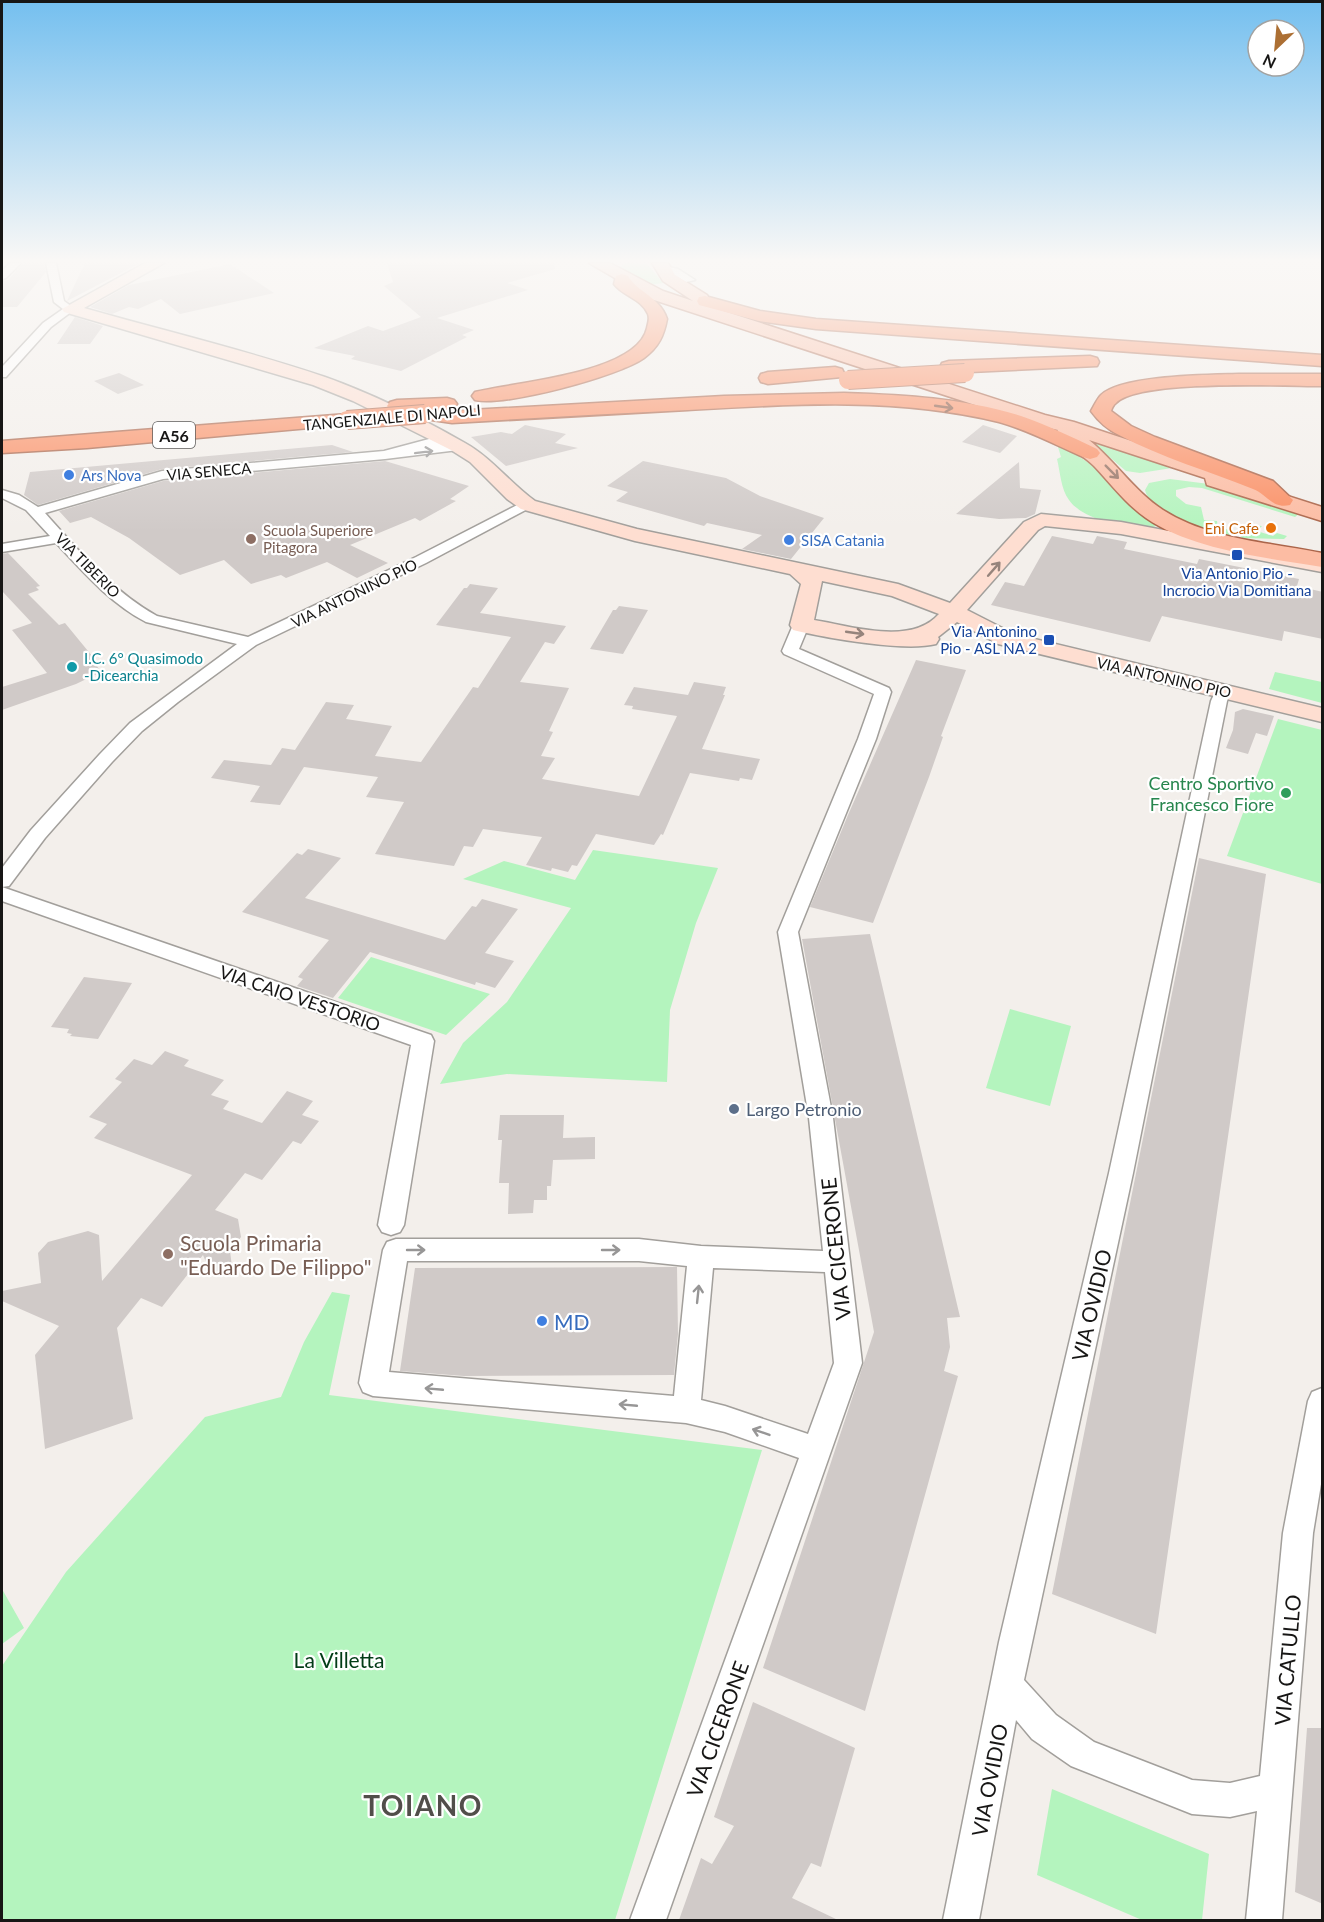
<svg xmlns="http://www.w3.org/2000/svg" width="1324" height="1922" font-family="Lato,sans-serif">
	<rect width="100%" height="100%" fill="#f3efeb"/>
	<path fill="#b4f4be" d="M625,263L647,264L663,283L649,285L619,268Z
		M1088,439L1171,466L1172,468L1140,473L1126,471Z
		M1061,444L1099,470L1156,526C1136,534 1081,519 1069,500C1061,490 1060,471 1057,459L1061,457L1058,447Z
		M1170,479L1209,484L1300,513L1295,517L1202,488L1189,487L1176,490V496L1186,504L1201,507L1204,520L1217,521L1218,528L1251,533L1250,525L1262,526L1257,531L1273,536L1277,533L1287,536L1284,539L1242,538L1239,534L1232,532L1230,536C1208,530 1151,516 1145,490L1149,483Z
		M1275,672L1322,682V703L1269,689Z
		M1278,719L1322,730V884L1227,856Z
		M593,850L718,868L696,923L670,1010L667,1082L507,1074L440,1084L463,1043L507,1002L571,908L463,879L504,861L575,880Z
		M371,957L490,994L446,1035L338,998Z
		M1010,1009L1071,1026L1050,1106L986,1088Z
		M332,1292L350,1295L329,1395L762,1450L615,1920H2V1666L66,1572L205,1417L281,1397L304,1342Z
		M2,1589L24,1628L2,1644Z
		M1052,1789L1209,1854L1202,1920H1142L1037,1875Z"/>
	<path fill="#d0cac8" d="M23,263H44L46,272L17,307H2V281L8,280Z
		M85,263H140L67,301Z
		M387,263H554L555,269L507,283L528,290L437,318L474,330L462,335L467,337L401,371L351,359L355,356L314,348L368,326L383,331L421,317L384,286L393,282Z
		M230,264L274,293L180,314L161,299L138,309L129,307L112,314L90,307L129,285Z
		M75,317L103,326L90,344H57Z
		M119,373L144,385L118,394L94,381Z
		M525,425L566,434L555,443L578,448L506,466L471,437L501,432L512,434Z
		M983,425L1017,436L1000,453L962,442Z
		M332,445L353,452L162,469L38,505L24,495L30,472Z
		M385,461L469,486L450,499L456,501L420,521L415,518L350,545L388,563L357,578L327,562L286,578L281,575L251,584L224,560L180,575L129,538L91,517L70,523L59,511L163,481Z
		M643,461L726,478L760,496L824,518L791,559L742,549L762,535L707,523L704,526L616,501L628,492L607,486Z
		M1019,462L1020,488L1041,490L1035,514L1026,518L999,519L956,514Z
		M1052,536L1093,544L1097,536L1127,542L1124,549L1197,564L1199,559L1299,579L1297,586L1323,592V639L1284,631L1282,641L1162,616L1150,642L991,605L1005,582L1024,586Z
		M8,553L40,586L36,587L39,590L28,594L59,625L65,623L97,662L95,663L101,672L76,684L2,710V687L47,673L12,630L32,623L2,591V554Z
		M470,584L498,588L480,613L566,626L554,644L545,642L520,682L569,688L549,731L553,732L541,756L555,758L542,779L639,796L677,716L632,709L633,706L624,705L634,687L688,695L694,682L726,687L723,695H725L702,749L760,759L752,780L740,778L739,781L690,773L663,835L661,834L654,845L596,834L577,866L572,865L568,872L552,868L551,871L526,865L542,837L483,829L473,847L464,846L454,866L375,854L404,802L366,797L378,777L304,767L280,805L250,802L260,786L211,778L224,760L271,765L282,748L295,750L326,702L354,705L346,719L392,726L375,756L421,762L473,687L478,688L511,637L436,625L464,588H467Z
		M619,606L648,610L623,654L590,649L613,610H616Z
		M916,660L966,670L941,736L943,737L929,777L873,923L810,907L848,815Z
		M1243,709L1274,716L1267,736L1256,733L1248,754L1226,748L1233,730L1235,712Z
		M308,849L341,858L305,898L445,940L472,906L476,907L482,899L518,909L485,953L514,961L495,988L476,982L475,985L370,952L333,998L297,986L303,979L298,977L329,940L242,912L297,853L302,855Z
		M1199,858L1266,874L1156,1634L1052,1594Z
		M870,934L960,1317L947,1318L950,1347L944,1371L958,1376L865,1711L763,1668L874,1332L802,939Z
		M84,977L132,983L98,1039L70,1036L72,1034L67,1033L69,1029L51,1027Z
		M165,1051L189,1060L184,1066L224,1080L211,1095L229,1101L223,1109L262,1123L287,1091L313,1101L302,1115L319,1121L301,1144L293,1141L262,1180L245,1173L215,1210L238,1219L241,1237L230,1251L232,1267L211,1274L203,1255L162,1307L141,1298L117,1328L133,1419L45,1449L35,1355L59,1326L2,1301V1291L41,1283L38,1253L48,1242L88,1231L99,1235L102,1281L192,1175L94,1138L107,1124L89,1117L122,1082L115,1079L134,1059L152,1065Z
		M500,1115H564L563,1138L595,1137V1159L553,1160L551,1186H547V1200H534L533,1213L508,1214L509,1183H499L502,1140H498Z
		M677,1267L678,1334L674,1375L464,1376L400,1371L415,1268Z
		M753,1702L855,1748L821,1867L811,1863L792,1898L838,1920H679L701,1858L712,1864L734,1826L714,1817Z
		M1307,1728H1323V1904L1295,1892Z"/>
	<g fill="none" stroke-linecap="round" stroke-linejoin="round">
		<defs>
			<path id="street" d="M10,263H21L6,278L2,279V271Z
				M46,263H56L64,301L75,309L51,327L6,377H2V367L43,323L63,309L54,302Z
				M661,265L678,269L695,280L686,282L671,273L657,270L656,268Z
				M444,435L450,439L439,444L458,442L465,446L458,450L385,459L163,479L45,513C79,551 112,591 157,616L248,637L416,557L523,502L528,501L535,505L426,563L256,645L178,702L142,731L112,762L45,838L9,886L2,887L431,1035L434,1041L404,1225L400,1232L391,1235L382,1232L378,1225L411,1045L2,901V868L31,830L100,754L130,723L237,644L146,622C110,603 84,573 56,543L2,552V544L50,536L26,510L2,498V490L19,495L38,507L162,471L384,451Z
				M801,620L809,625L799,649L889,688L891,692L876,739L798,932L833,1118L862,1363L666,1920H630L799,1458L725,1432L686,1423L373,1396L363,1392L359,1383L383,1250L387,1242L396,1239H639L701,1246L823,1251L809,1118L778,932L858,739L874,694L784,654L782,651L793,625ZM407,1261H639L687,1266L674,1396L389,1372ZM713,1268L825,1272L834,1363L808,1434L725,1406L701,1400Z
				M1224,685L1232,690L1227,701L1133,1173L1024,1680L1056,1715L1094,1742L1192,1780L1230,1783L1260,1776L1283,1533L1308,1401L1312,1392L1322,1388V1478L1313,1533L1282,1920H1246L1257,1811L1230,1817L1192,1814L1071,1766L1032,1739L1016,1720L979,1920H943L999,1642L1109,1173L1211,701L1218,686Z"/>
			<path id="secondary" d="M145,263H164L84,308C164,331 246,350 325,377C370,393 423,419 465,443C492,458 510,483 535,501L637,529L898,584L950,603L1024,522L1041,514L1121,522L1322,560V572L1121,534L1045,526L1038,530L967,610L1014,634L1322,708V722L998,644L957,622L938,637L939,639L936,644C905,652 826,638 793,630L790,625L801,584L790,574L635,541L521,509L507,499L470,462L451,450L353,401L313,385L64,312L62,309ZM822,581L892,596L939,614C911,646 851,626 814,620Z"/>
			<path id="primary" d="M589,263H610L663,291L693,301L663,281L652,263H668L675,275L707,295L709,299L702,304L1045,415L1074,422L1219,470L1244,482L1322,507V521L1207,485L1205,478L1089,440C1115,461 1134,491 1163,510C1210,540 1269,542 1322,553V567C1268,558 1192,550 1146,518C1126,504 1111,484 1094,466C1083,455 1065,446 1056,433L1058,430L1033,424L651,299Z"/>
			<path id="highway" d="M622,274L628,276C637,292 660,297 667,319C664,335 659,347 644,358C619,376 505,407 475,400L472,396L475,392C514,382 637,374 647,328C648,323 650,319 648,314C642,299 623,296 614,284L616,276Z
				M705,296L760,311L816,319L1322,355V366L816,329L759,321L699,305L697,301L699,297Z
				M1090,356L1097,358L1099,362L1097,366L949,373L942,371L940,367L942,363L949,361Z
				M835,367L842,369L844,373L842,377L768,384L761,382L759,378L761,374L768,372Z
				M1239,374H1322V386C1285,386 1139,379 1116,403C1113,405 1112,408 1111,411L1131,426L1155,437L1273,481L1293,500L1290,505C1272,509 1268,495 1253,489C1209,471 1162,458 1119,435C1107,429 1099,422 1091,411C1094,406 1097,399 1101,395C1122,375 1209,375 1239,374Z
				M844,393C903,395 964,398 1021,416C1047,425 1072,437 1097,449L1100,453L1097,457L1090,459L1083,457C1056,445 1028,430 999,422C898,397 791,404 688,410C609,414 530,418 452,423L418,418L415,414L417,411L390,410L387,406L390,402L397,400L447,398L454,400L457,404L454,408L442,410L452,411L724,396Z
				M347,414L354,416L357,420L354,424L87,448L2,453V441Z"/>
		</defs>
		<use href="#street" stroke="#a29f9b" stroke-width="3"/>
		<use href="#secondary" stroke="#a29f9b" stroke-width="3"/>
		<use href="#primary" stroke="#ab654a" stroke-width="3"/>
		<use href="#highway" stroke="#ab654a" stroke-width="3"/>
		<use href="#street" fill="#fff" fill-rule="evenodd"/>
		<use href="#secondary" fill="#feded1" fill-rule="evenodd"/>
		<use href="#primary" fill="#fcbca3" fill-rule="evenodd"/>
		<use href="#highway" fill="#fa9066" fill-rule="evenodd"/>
		<defs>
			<path id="highway-bridge" d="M848,380L965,373
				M347,420L425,414"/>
		</defs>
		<use href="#highway-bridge" stroke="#ab654a" stroke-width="20" stroke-linecap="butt"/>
		<use href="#highway-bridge" stroke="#fa9066" stroke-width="18"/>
	</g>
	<defs><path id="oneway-shaft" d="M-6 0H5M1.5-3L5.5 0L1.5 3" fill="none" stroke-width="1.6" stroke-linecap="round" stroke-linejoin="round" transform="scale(1.5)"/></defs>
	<use stroke="#88533e" href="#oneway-shaft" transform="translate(944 407) rotate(8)"/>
	<g stroke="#979696">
		<use href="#oneway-shaft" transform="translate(424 452) rotate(-7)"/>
		<use href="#oneway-shaft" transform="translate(416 1250)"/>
		<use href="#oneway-shaft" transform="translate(611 1250)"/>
		<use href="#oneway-shaft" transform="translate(698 1294) rotate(-84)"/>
		<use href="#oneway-shaft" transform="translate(434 1389) rotate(-175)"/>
		<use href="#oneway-shaft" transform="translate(628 1405) rotate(-175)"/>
		<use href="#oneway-shaft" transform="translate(761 1432) rotate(-161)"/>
	</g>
	<use stroke="#957163" href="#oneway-shaft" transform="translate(1112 472) rotate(45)"/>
	<g stroke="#96847c">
		<use href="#oneway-shaft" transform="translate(994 569) rotate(-49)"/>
		<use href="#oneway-shaft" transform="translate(855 633) rotate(8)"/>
	</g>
	<linearGradient id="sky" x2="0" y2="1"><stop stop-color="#74bfef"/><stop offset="0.49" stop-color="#faf8f6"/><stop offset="1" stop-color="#faf8f6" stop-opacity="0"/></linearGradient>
	<rect width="1324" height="532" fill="url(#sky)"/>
	<g fill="#3f7fe0" stroke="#fff" stroke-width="2">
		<circle cx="69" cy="475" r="6"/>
		<circle cx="789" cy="540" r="6"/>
		<circle cx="542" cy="1321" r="6"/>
	</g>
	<circle fill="#e8710a" stroke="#fff" stroke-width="2" cx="1271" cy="528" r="6"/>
	<g fill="#8d6e63" stroke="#fff" stroke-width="2">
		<circle cx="251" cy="539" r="6"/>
		<circle cx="168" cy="1254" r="6"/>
	</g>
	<g fill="#1a4fb4" stroke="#fff" stroke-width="2">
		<rect x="1231" y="549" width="12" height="12" rx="3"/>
		<rect x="1043" y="634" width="12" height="12" rx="3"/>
	</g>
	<circle fill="#0f9aa8" stroke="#fff" stroke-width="2" cx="72" cy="667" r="6"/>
	<circle fill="#2e9e5b" stroke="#fff" stroke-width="2" cx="1286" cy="793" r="6"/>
	<circle fill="#5c6f8a" stroke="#fff" stroke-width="2" cx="734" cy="1109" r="6"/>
	<g text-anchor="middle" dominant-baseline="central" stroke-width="4.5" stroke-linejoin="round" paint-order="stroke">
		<g font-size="15" fill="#171615" stroke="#fff">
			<text transform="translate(392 417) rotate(-5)">TANGENZIALE DI NAPOLI</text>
			<text transform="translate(209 471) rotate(-5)">VIA SENECA</text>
			<text transform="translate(88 565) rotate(45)">VIA TIBERIO</text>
			<text transform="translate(354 593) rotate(-26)">VIA ANTONINO PIO</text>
			<text transform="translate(1164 677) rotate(13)">VIA ANTONINO PIO</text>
		</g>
		<g font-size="15" fill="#366cbe" stroke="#fff" text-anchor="start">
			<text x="81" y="475">Ars Nova</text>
			<text x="801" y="540">SISA Catania</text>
		</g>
		<g font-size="15" fill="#c56008" stroke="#fff" text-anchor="end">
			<text x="1259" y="528">Eni Cafe</text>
		</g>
		<g font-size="15" fill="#785e54" stroke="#fff" text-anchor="start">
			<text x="263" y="530">Scuola Superiore<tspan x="263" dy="17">Pitagora</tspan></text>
		</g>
		<g font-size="15" fill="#164399" stroke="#fff">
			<text x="1237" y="573">Via Antonio Pio -<tspan x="1237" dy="17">Incrocio Via Domitiana</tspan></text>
			<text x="1037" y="631" text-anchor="end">Via Antonino<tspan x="1037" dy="17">Pio - ASL NA 2</tspan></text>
		</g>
		<g font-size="15" fill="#0d838f" stroke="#fff" text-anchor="start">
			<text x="84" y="658">I.C. 6° Quasimodo<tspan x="84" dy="17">-Dicearchia</tspan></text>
		</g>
		<rect fill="#fff" stroke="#5d5c5b" stroke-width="1.5" x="153" y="422" width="42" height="26" rx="4.5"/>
		<g font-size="16" font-weight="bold" fill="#171615">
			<text x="174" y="435">A56</text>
		</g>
		<g font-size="18" fill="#27864d" stroke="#fff" text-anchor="end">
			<text x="1274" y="783">Centro Sportivo<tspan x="1274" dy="21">Francesco Fiore</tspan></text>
		</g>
		<g font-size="18" fill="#171615" stroke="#fff">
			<text transform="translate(300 998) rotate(19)">VIA CAIO VESTORIO</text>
		</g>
		<g font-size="18" fill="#4e5e75" stroke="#fff" text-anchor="start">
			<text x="746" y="1109">Largo Petronio</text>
		</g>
		<g font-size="21" fill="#785e54" stroke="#fff" text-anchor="start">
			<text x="180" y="1242">Scuola Primaria<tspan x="180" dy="24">"Eduardo De Filippo"</tspan></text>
		</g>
		<g font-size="21" fill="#171615" stroke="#fff">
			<text transform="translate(835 1249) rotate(-96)">VIA CICERONE</text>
			<text transform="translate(1091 1305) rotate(-77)">VIA OVIDIO</text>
			<text transform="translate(1287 1660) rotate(-85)">VIA CATULLO</text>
			<text transform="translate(717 1729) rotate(-70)">VIA CICERONE</text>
			<text transform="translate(989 1780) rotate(-79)">VIA OVIDIO</text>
		</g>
		<g font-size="21" fill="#366cbe" stroke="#fff" text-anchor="start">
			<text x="554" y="1321">MD</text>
		</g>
		<g font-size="21" fill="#023c16" stroke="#fff">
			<text x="339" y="1659">La Villetta</text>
		</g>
		<g font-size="28" font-weight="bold" letter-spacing="1.5" fill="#514e4a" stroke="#fff">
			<text x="423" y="1805">TOIANO</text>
		</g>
	</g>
	<rect width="1324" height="1922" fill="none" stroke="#171615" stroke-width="6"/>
	<g transform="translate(1276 48) rotate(206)"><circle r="28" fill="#ffffff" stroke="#a2a2a1" stroke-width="1.5"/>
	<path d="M0-4.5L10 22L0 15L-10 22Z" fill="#ac6f33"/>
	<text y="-9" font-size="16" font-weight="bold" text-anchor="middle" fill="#171615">N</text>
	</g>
</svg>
